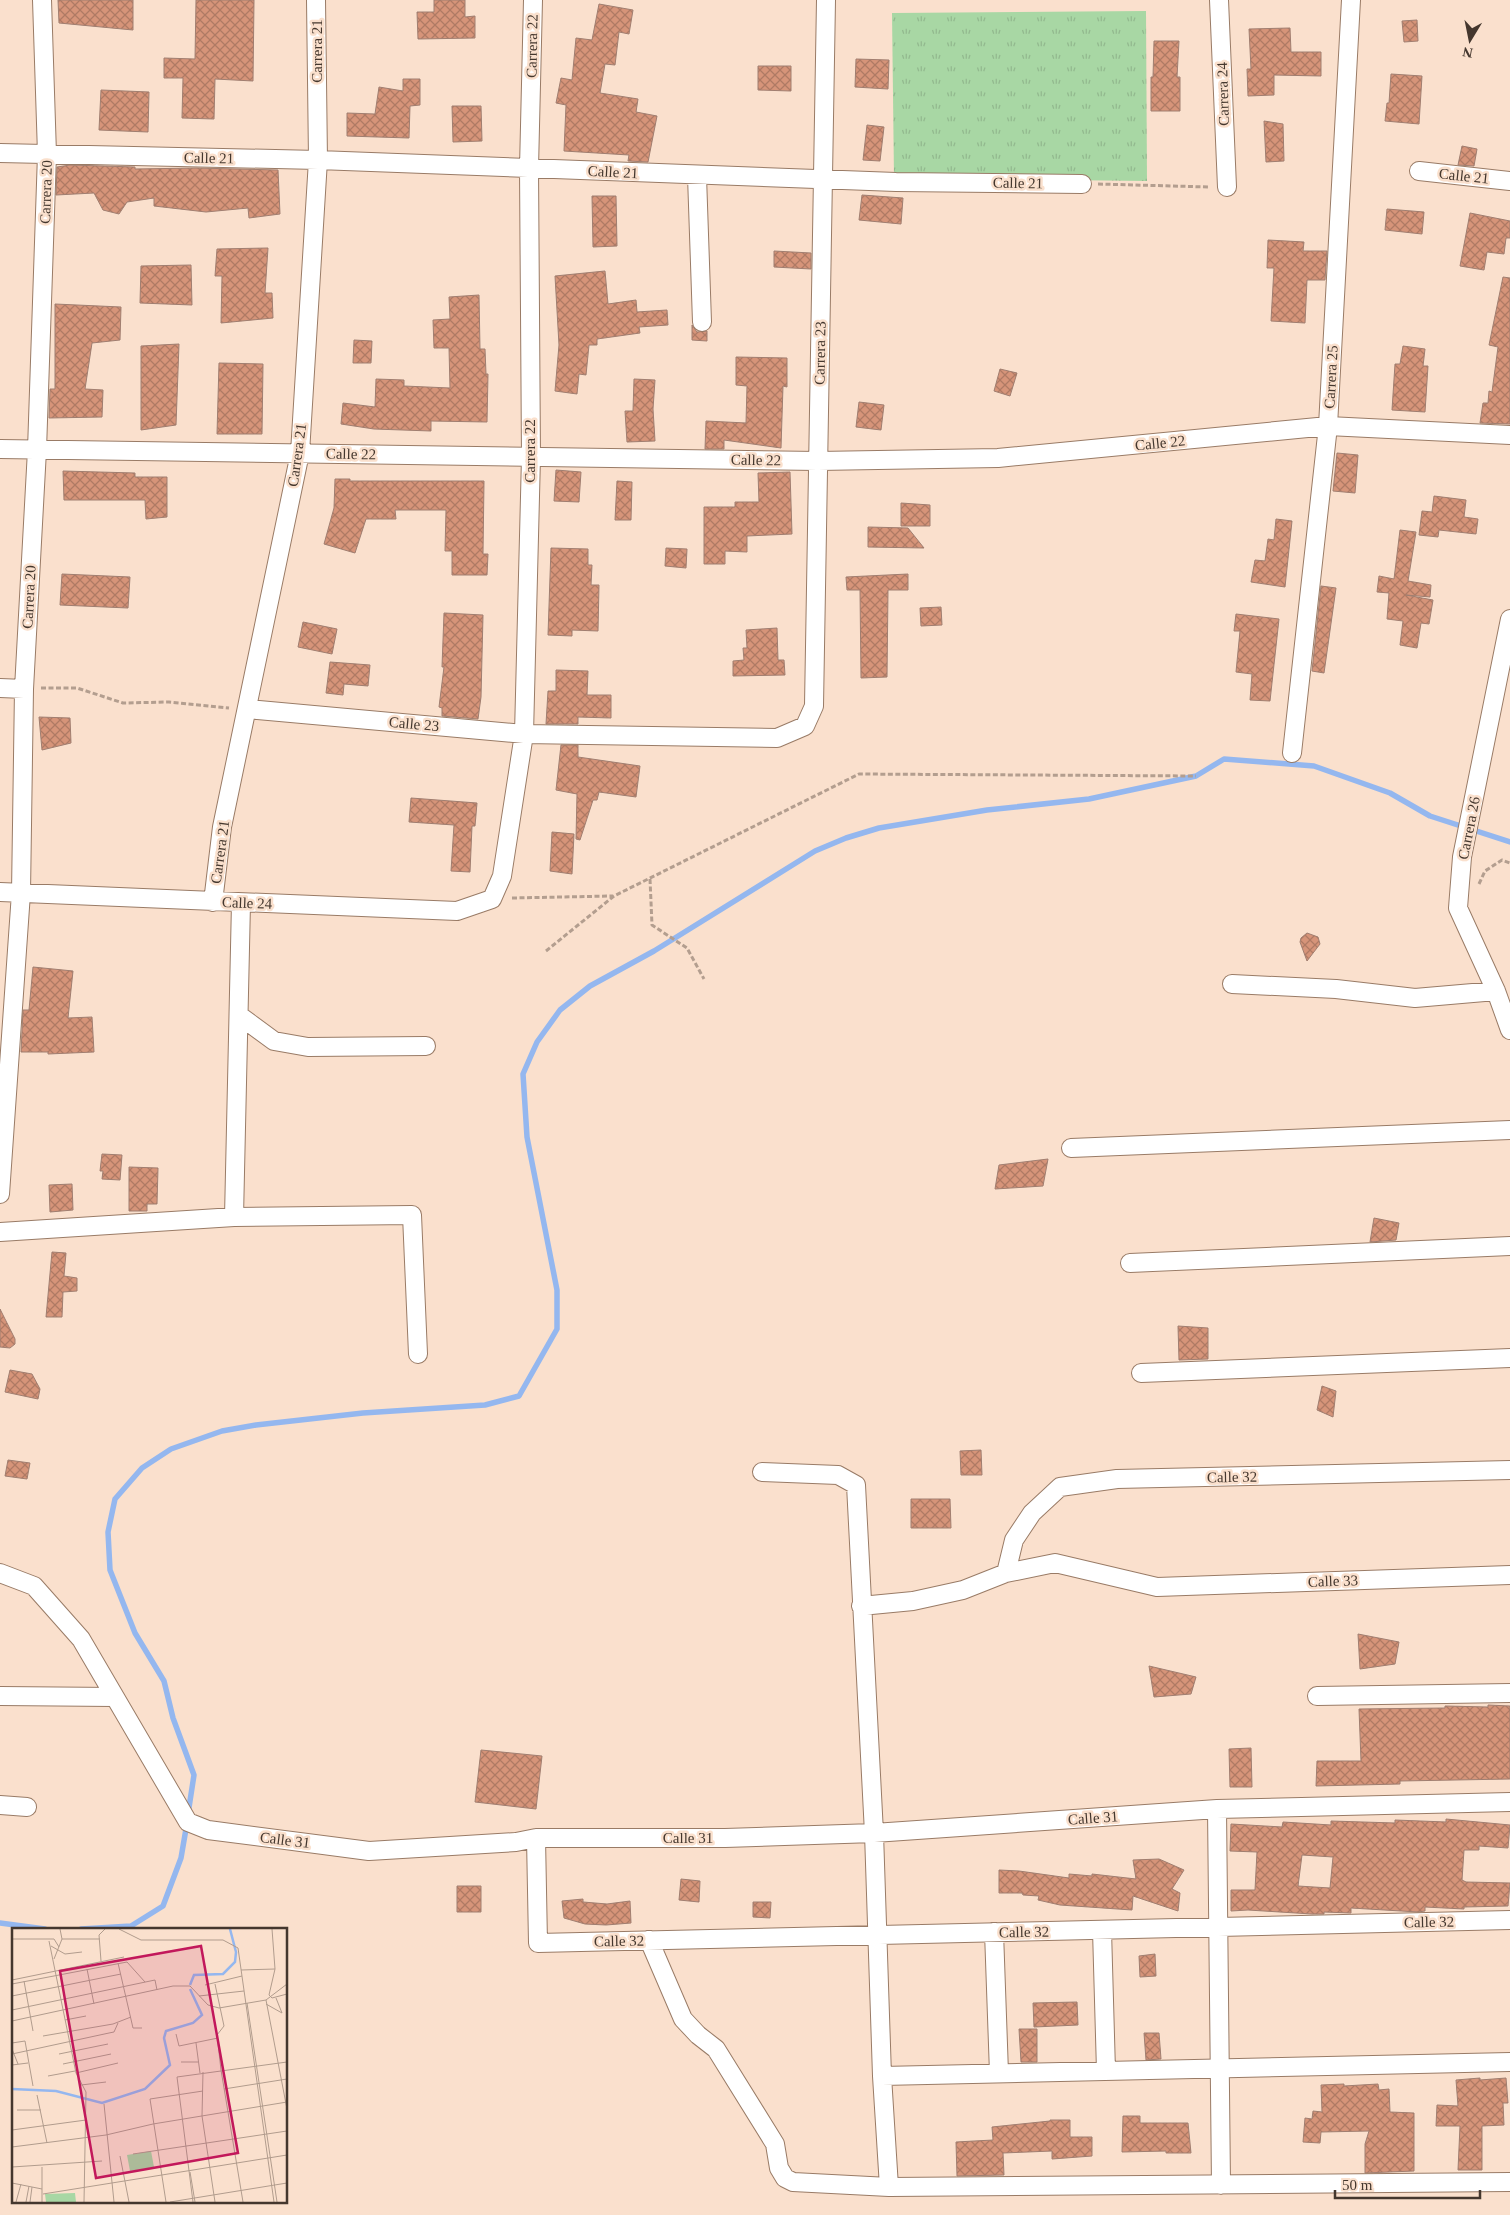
<svg xmlns="http://www.w3.org/2000/svg" width="1510" height="2215" font-family="Georgia,serif">
	<defs>
		<pattern id="grass-tufts" width="24" height="20" patternUnits="userSpaceOnUse" patternTransform="scale(1.25)"><rect width="24" height="20" fill="#a8d7a4"/><path d="M3 7l-1-3M5 7V3M7 7l1-3M15 17l-1-3M17 17v-4M19 17l1-3" fill="none" stroke="#92b98e"/></pattern>
		<pattern id="building-cross-hatch" width="8" height="8" patternUnits="userSpaceOnUse" patternTransform="scale(1.25)"><rect width="8" height="8" fill="#d69479"/><path d="M0 0l8 8M0 8l8-8" fill="none" stroke="#af7a64"/></pattern>
	</defs>
	<rect width="100%" height="100%" fill="#fae0cd"/>
	<path fill="url(#grass-tufts)" d="M1146,11L1147,181L894,178L892,13Z"/>
	<g fill="none" stroke-linecap="round" stroke-linejoin="round">
		<path stroke="#94b7ef" stroke-width="5.5" d="M188,1814L194,1775L173,1718L164,1681L135,1633L110,1570L108,1532L115,1499L142,1468L171,1449L222,1431L256,1425L363,1413L485,1405L519,1396L557,1329V1290L527,1137L523,1074L537,1042L560,1010L590,986L654,951L815,851L846,838L879,828L987,810L1089,799L1196,776L1224,759L1314,766L1390,793L1430,816L1510,842
			M0,1923L45,1929
			M81,1929L131,1926L163,1906L181,1858L187,1823"/>
	</g>
	<path fill="url(#building-cross-hatch)" stroke="#a07e70" fill-rule="evenodd" d="M58,0H133V30L59,23Z
		M196,0H254L253,81L215,79L214,119L182,118L183,78H164V58L195,59Z
		M434,0H465V17L475,16V38L418,39L417,12H434Z
		M599,4L633,10L629,34L619,32L615,65L605,64L600,93L638,99L636,112L657,116L648,162L628,161L629,155L564,151L566,105L556,103L561,78L572,80L576,38L592,40Z
		M1417,20L1418,41L1404,42L1402,21Z
		M1290,28L1291,52H1321V76L1274,75V95L1248,96L1247,69H1251L1249,29Z
		M1154,41H1179L1177,77H1180V111H1151V77H1153Z
		M856,59L889,60L888,89L855,87Z
		M758,66H791V91L758,90Z
		M1391,74L1422,76L1419,124L1385,121L1387,103H1389Z
		M403,79H420V105L410,106L409,138L347,136V113L375,114L379,87L403,91Z
		M101,90L149,92L148,132L99,130Z
		M452,106H481L482,141L453,142Z
		M1264,121L1283,124L1284,161L1266,162Z
		M867,125L884,127L880,161L863,160Z
		M1462,146L1477,149L1474,166L1458,165Z
		M70,165L135,167V169L196,168L278,170L280,214L249,218L248,208L206,212L154,206V198L127,202L119,214L103,210L94,193L56,195L57,167Z
		M862,195L903,198L901,224L859,220Z
		M592,196H616L617,246L593,247Z
		M1387,209L1424,212L1422,234L1385,230Z
		M1470,213L1510,221V238H1506L1504,254L1487,252L1484,270L1460,266Z
		M1268,240L1304,242L1303,251H1327L1325,280H1307L1305,323L1271,321L1274,268H1267Z
		M268,248L265,293H272L273,318L221,323L222,276H215L217,249Z
		M774,251L811,253V269L774,267Z
		M191,265L192,305L140,303L141,266Z
		M605,271L608,304L636,300L637,312L667,310L668,325L639,327L640,333L597,339V345H589L586,375L579,374L577,394L555,391L559,345L555,276Z
		M1503,277L1510,278V424L1480,423L1483,403H1488L1489,391L1492,392L1498,347L1489,345Z
		M479,295L480,349H485L486,374H488L487,422L431,421V431L374,429L341,424L343,403L375,407L376,379L404,380V386L450,388L449,348H434L433,320L450,319L449,297Z
		M55,304L121,307L120,340L92,343L85,389L103,390L102,417L49,418L50,389H55Z
		M692,325L697,332L707,331V341L692,340Z
		M354,340L372,341L371,363H353Z
		M179,344L176,425L141,430V346Z
		M1403,346L1425,349L1423,366H1428L1425,412L1392,410L1395,364H1400Z
		M736,357L787,358V387L783,386L781,448L724,440V449H705L706,421L746,423L747,386L736,385Z
		M219,363L263,364L262,434H217Z
		M1000,369L1017,373L1010,396L994,391Z
		M634,379L655,380L653,409L655,441L627,442L625,411H633Z
		M859,402L884,405L881,430L856,427Z
		M1337,453L1358,455L1355,493L1333,491Z
		M556,470L581,472L579,502L554,501Z
		M63,471L135,473V477H167V517L146,519L145,500H64Z
		M790,472L792,534L747,536V552L725,551V564H704V507H735V502H759L758,473Z
		M335,479H350V481H484L483,554H488L487,575H452V551H445L446,510H395L396,519H366L355,553L324,544L334,508Z
		M617,481L632,482L631,520H615Z
		M1434,496L1466,500L1464,517L1478,519L1476,534L1439,530L1438,537L1419,535L1422,511L1432,512Z
		M901,503L930,505V526H901Z
		M1276,519L1292,521L1285,587L1251,582L1255,560L1265,561L1268,539L1274,540Z
		M868,527L908,528L924,548L868,547Z
		M1400,530L1416,532L1408,581L1431,585L1430,597L1406,595L1433,600L1429,624L1421,623L1417,648L1400,645L1403,621L1387,619L1389,593L1377,592L1379,576L1394,579Z
		M551,548L588,549V565H592L591,585H599L598,631L572,630V636L548,635Z
		M666,548L687,549L686,568L665,566Z
		M62,574L130,577L128,608L60,605Z
		M908,574V590H888L887,677L861,678L860,590H847L846,577Z
		M1321,586L1336,588L1324,673L1312,671Z
		M941,607L942,625L921,626L920,608Z
		M444,613L483,615L481,697L478,719L442,716V708L439,707L444,667H442Z
		M1236,614L1279,619L1270,701L1250,700L1252,674L1236,672L1240,631H1234Z
		M303,622L337,629L332,654L298,647Z
		M777,628L778,660H784L785,675L733,676V661L744,660L743,648H747L746,630Z
		M330,662L370,665L368,686L344,684L343,695L326,693Z
		M556,670L588,671L587,695H611V718L578,717V724H546L548,691H556Z
		M39,717L70,718L71,743L42,750Z
		M561,745H578V757L640,766L636,797L599,792L597,800H593L580,840L576,839L577,794L556,790Z
		M411,798L477,803L475,826H472L470,872L451,871L454,825L409,822Z
		M552,832L574,834L572,874L550,871Z
		M1307,933L1318,937L1320,944L1307,961L1300,942L1301,938Z
		M33,967L73,971L68,1018L92,1017L94,1052L48,1054V1052H21L23,1010H29Z
		M102,1154L122,1155L120,1180L102,1179L103,1171H100Z
		M1048,1159L1043,1186L995,1189L999,1165Z
		M129,1167L158,1168L157,1204H147V1211H129Z
		M72,1184L73,1210L50,1212L49,1185Z
		M1374,1218L1399,1223L1396,1240L1370,1242Z
		M52,1252L66,1253L64,1276L77,1278V1291L63,1292L62,1317H46Z
		M0,1309L15,1339V1344L10,1348L0,1347Z
		M1178,1326L1208,1328V1359L1179,1360Z
		M10,1370L32,1374L40,1389L38,1399L5,1392Z
		M1322,1386L1336,1391L1333,1417L1317,1410Z
		M981,1450L982,1475H961L960,1451Z
		M8,1460L30,1463L27,1479L5,1476Z
		M911,1499H950L951,1528H911Z
		M1358,1634L1399,1642L1395,1664L1360,1669Z
		M1149,1666L1196,1677L1191,1694L1154,1697Z
		M1488,1705L1510,1706V1779L1400,1781V1784L1316,1786L1317,1761H1361L1359,1709L1445,1708V1706L1488,1707Z
		M1251,1748L1252,1787H1230L1229,1749Z
		M481,1750L542,1756L536,1809L475,1802Z
		M1446,1819L1510,1825L1508,1848L1479,1846V1850H1464L1462,1880L1466,1882L1510,1883L1508,1906L1464,1907V1909L1425,1907V1911L1418,1912L1351,1908V1913L1324,1912V1914H1312L1248,1910L1231,1911V1890H1255L1257,1852L1230,1851L1231,1824L1282,1827L1283,1822L1331,1825V1821L1395,1823V1820L1446,1822ZM1302,1855L1333,1857L1330,1888L1298,1886Z
		M1159,1859L1184,1870L1172,1889L1180,1893L1178,1911L1133,1896L1132,1910L1060,1905L1038,1900L1039,1896L1023,1895L1022,1893H999V1870L1019,1871L1069,1878V1874L1092,1876V1874L1136,1879L1133,1860Z
		M681,1879L700,1881L699,1902L679,1900Z
		M457,1886H481V1912H457Z
		M583,1899V1902L607,1904L630,1901L631,1923L606,1925L585,1924L564,1918L562,1901Z
		M753,1902H771L770,1918L753,1917Z
		M1155,1954L1156,1976L1140,1977L1139,1956Z
		M1077,2002L1078,2025L1034,2027L1033,2003Z
		M1019,2029H1037V2062H1021Z
		M1144,2033H1159L1161,2059L1146,2060Z
		M1480,2078V2080L1506,2078L1508,2103H1503L1504,2125L1482,2126V2170H1458L1460,2126H1436L1437,2105L1458,2106L1456,2080Z
		M1344,2084V2086L1378,2084L1379,2090L1389,2089L1390,2112L1414,2113V2171L1365,2173V2144L1369,2131L1321,2132L1320,2143L1303,2142L1305,2118L1312,2119L1313,2111L1322,2112L1321,2085Z
		M1123,2116H1140V2123H1188L1191,2153H1166V2151L1122,2152Z
		M1050,2120H1070V2137H1092V2156L1052,2159V2151L1003,2153L1004,2175L957,2176L956,2142L993,2140L992,2127L1050,2121Z"/>
	<g fill="none" stroke-linecap="round" stroke-linejoin="round">
		<defs>
			<path id="street" d="M1219,0L1227,187
				M0,153L318,160L896,182L1082,184
				M1419,171L1510,181
				M697,176L702,322
				M0,449L818,461L998,458L1328,426L1510,435
				M1510,619L1462,857L1458,908L1496,991L1510,1030
				M0,688L24,689
				M247,709L524,734L777,738L805,726L814,706L826,0
				M1292,753L1328,426L1351,0
				M0,892L457,911L492,899L502,876L524,734L531,457L529,168L533,0
				M213,902L222,827L300,453L318,160L316,0
				M1232,984L1336,989L1415,998L1496,991
				M240,1016L274,1041L308,1047L426,1046
				M1071,1148L1510,1130
				M0,1194L21,893L24,689L37,450L47,154L42,0
				M234,1217L241,903
				M0,1232L234,1217L412,1215L418,1354
				M1130,1263L1510,1246
				M1141,1373L1510,1358
				M762,1472L838,1475L856,1485L874,1833L882,2076L889,2187
				M0,1573L34,1586L81,1639L188,1822L208,1830L369,1851L516,1842L536,1838H725L874,1833L1217,1809L1510,1802
				M1006,1573L1014,1540L1032,1513L1060,1487L1117,1479L1510,1470
				M861,1606L913,1601L963,1590L1006,1573L1055,1563L1157,1587L1510,1575
				M0,1696L114,1697
				M1317,1696L1510,1693
				M0,1805L27,1807
				M1217,1809L1221,2185
				M536,1838L538,1943L1510,1920
				M1102,1930L1106,2071
				M994,1932L999,2073
				M649,1940L683,2019L698,2035L716,2049L775,2144L779,2168L785,2178L793,2182L889,2187L1510,2182
				M882,2076L1510,2062"/>
		</defs>
		<use href="#street" stroke="#997b66" stroke-width="20"/>
		<path stroke="#b39e8f" stroke-width="3" stroke-dasharray="5 2.5" stroke-linecap="butt" d="M1098,184L1209,187
			M41,688H77L123,703L169,702L229,708
			M650,879L652,925L687,948L704,979
			M1479,884L1485,871L1502,860L1510,863
			M512,898L613,896
			M546,951L614,896L859,774L1196,776"/>
		<use href="#street" stroke="#fff" stroke-width="18"/>
	</g>
	<g text-anchor="middle" dominant-baseline="central" stroke-width="5" stroke-linejoin="round" paint-order="stroke">
		<g font-size="15" fill="#44372e" stroke="#fae0cd">
			<text transform="translate(532 46) rotate(-89)">Carrera 22</text>
			<text transform="translate(317 51) rotate(-90)">Carrera 21</text>
			<text transform="translate(1223 94) rotate(-92)">Carrera 24</text>
			<text transform="translate(209 158) rotate(1)">Calle 21</text>
			<text transform="translate(613 172) rotate(3)">Calle 21</text>
			<text transform="translate(1464 176) rotate(6)">Calle 21</text>
			<text transform="translate(1018 183) rotate(1)">Calle 21</text>
			<text transform="translate(46 192) rotate(-88)">Carrera 20</text>
			<text transform="translate(820 353) rotate(-89)">Carrera 23</text>
			<text transform="translate(1331 377) rotate(-87)">Carrera 25</text>
			<text transform="translate(1160 443) rotate(-6)">Calle 22</text>
			<text transform="translate(530 451) rotate(-90)">Carrera 22</text>
			<text transform="translate(351 454) rotate(1)">Calle 22</text>
			<text transform="translate(297 455) rotate(-82)">Carrera 21</text>
			<text transform="translate(756 460) rotate(1)">Calle 22</text>
			<text transform="translate(29 597) rotate(-87)">Carrera 20</text>
			<text transform="translate(414 724) rotate(5)">Calle 23</text>
			<text transform="translate(1469 828) rotate(-79)">Carrera 26</text>
			<text transform="translate(220 852) rotate(-82)">Carrera 21</text>
			<text transform="translate(247 903) rotate(2)">Calle 24</text>
			<text transform="translate(1232 1477) rotate(-1)">Calle 32</text>
			<text transform="translate(1333 1581) rotate(-2)">Calle 33</text>
			<text transform="translate(1093 1818) rotate(-4)">Calle 31</text>
			<text x="688" y="1838">Calle 31</text>
			<text transform="translate(285 1840) rotate(7)">Calle 31</text>
			<text transform="translate(1429 1922) rotate(-1)">Calle 32</text>
			<text transform="translate(1024 1932) rotate(-1)">Calle 32</text>
			<text transform="translate(619 1941) rotate(-1)">Calle 32</text>
		</g>
	</g>
	<g transform="translate(12 1928)">
		<rect width="275" height="275" fill="#fae0cd"/>
		<path d="M139,223L142,239L118,243L115,227ZM63,265L64,274H34L33,266Z" fill="#a8d7a4"/>
		<path fill="none" stroke="#94b7ef" stroke-width="2.5" d="M178,57L182,47L211,46L223,34L224,24L218,1M0,161L44,163L90,175L133,161L158,137L152,110L154,103L181,95L190,87L178,61"/>
		<path fill="none" stroke="#b19c8d" stroke-width="1" d="M107,1L129,12H211L226,20L262,274M260,1L263,41L257,67L260,70L275,66M0,11H42L47,19M50,11H88M37,13L64,145L74,164L72,274M39,18L53,26L70,24M42,31L50,11L48,1M89,33L87,7L93,1M106,35L121,100H130M75,41L82,76M229,42L263,41M0,52L112,29M12,53L21,103M0,56L115,34L133,54M203,56L212,98L205,107L209,142L231,274M193,57L230,48M0,68L109,46M187,68L232,63M254,72L275,181M235,75L265,274M254,76L270,85L264,70M0,82L143,52L145,62M53,92L74,88M0,93L161,58H178L196,77L207,80L254,72L275,56M164,106L167,118L206,110M31,108L101,96L119,89M0,115L13,113L21,158M184,115L188,145M0,121L6,136M0,126L97,105L102,104L106,95M47,126L96,116M169,134H186M51,136L99,126M0,137L16,135M191,144L190,188L203,274M64,145L106,135M36,148L63,143M69,157L94,154M212,161L275,151M25,167L35,215M92,176L102,274M5,182H29M0,202L74,192M0,219L94,207L141,196L275,174M121,226L275,203M108,228L117,274M0,239L90,233M178,244L183,274M0,255L30,261M31,266L275,227M4,274L9,256M14,274L17,258M18,274L20,259M30,274V239M154,274L138,171L191,163M158,274L275,255M181,274L165,149L275,134"/>
		<path fill="#c2185b" fill-opacity="0.15" stroke="#c2185b" stroke-width="2.5" d="M189,18L226,225L84,250L48,43Z"/>
		<rect width="275" height="275" fill="none" stroke="#44372e" stroke-width="2.5"/>
	</g>
	<g transform="translate(1470 40) rotate(190)" stroke="#fae0cd" stroke-width="4" paint-order="stroke">
	<path d="M0-4L9 19L0 12L-9 19Z" fill="#44372e"/>
	<text y="-8" font-size="14" font-weight="bold" text-anchor="middle" fill="#44372e">N</text>
	</g>
	<path d="M1335 2190v8h145v-8" fill="none" stroke="#44372e" stroke-width="2.5"/>
	<text x="1342" y="2190" font-size="15" fill="#44372e" stroke="#fae0cd" stroke-width="4" paint-order="stroke">50 m</text>
</svg>
